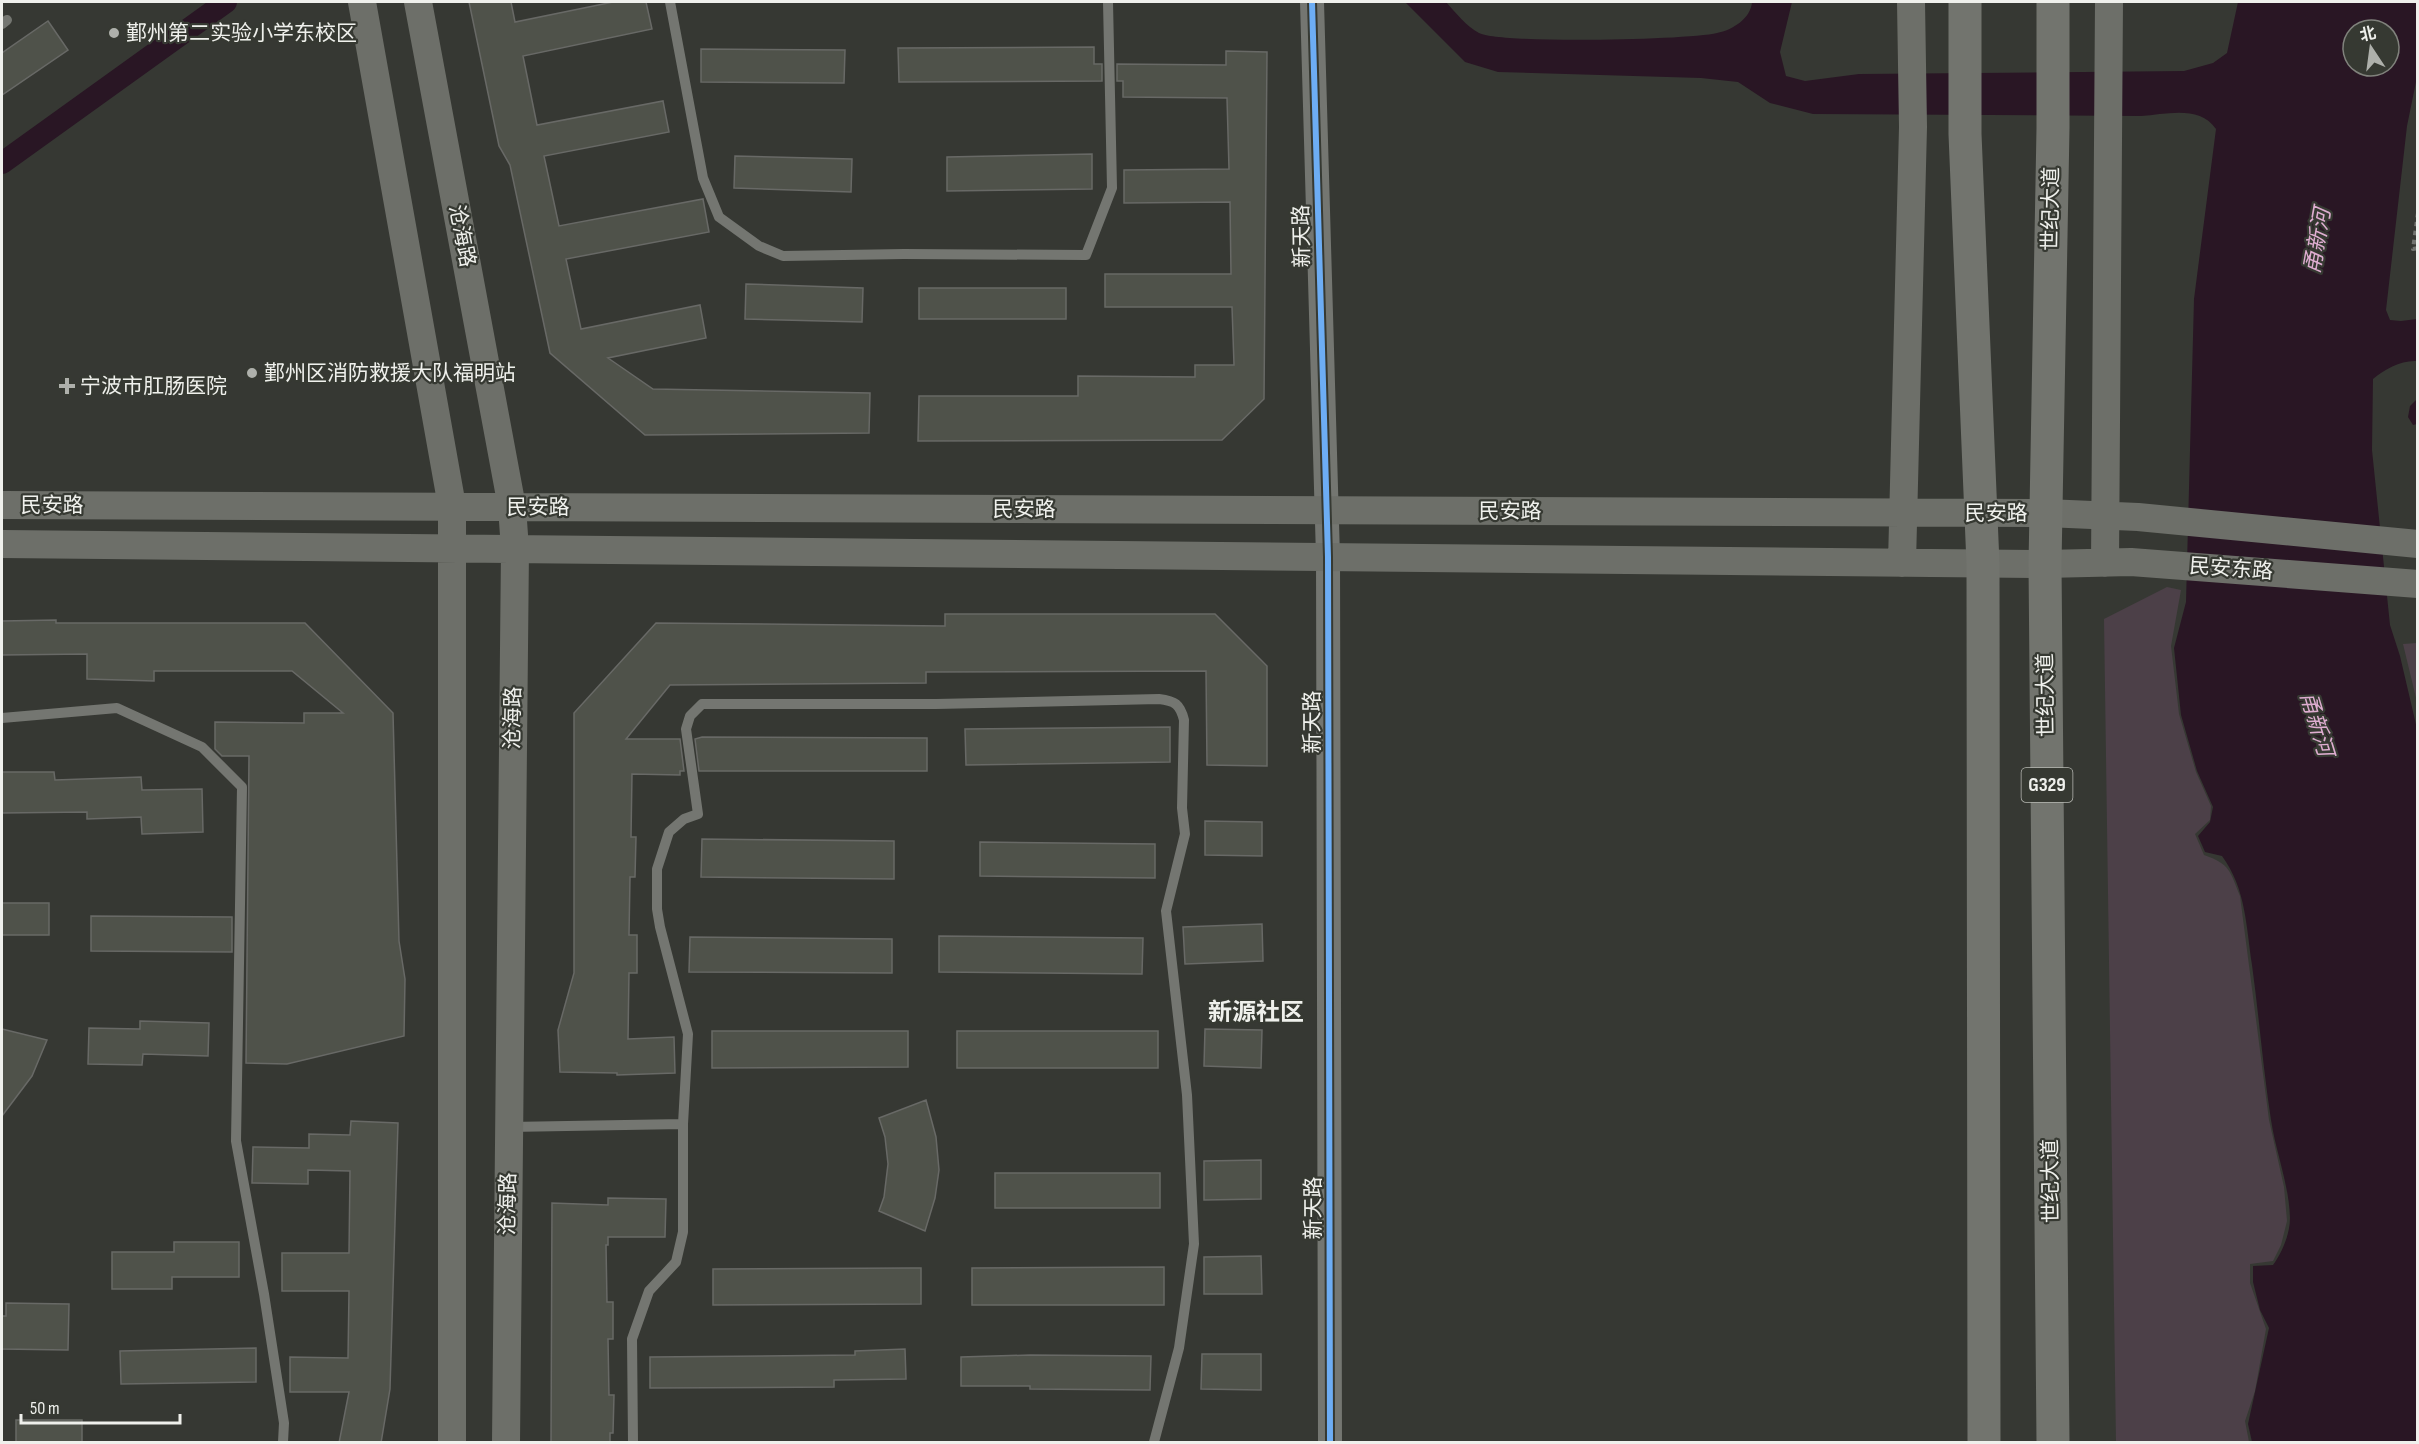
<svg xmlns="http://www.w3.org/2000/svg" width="2419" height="1444" font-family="'Sofia Sans Condensed','Noto Sans SC',sans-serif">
	<rect width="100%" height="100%" fill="#363833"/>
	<path fill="#4c4048" d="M2167,587L2181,590L2171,646L2179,714L2196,772L2211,806L2210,820L2195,834L2204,855C2230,864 2230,871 2240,896L2269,1120L2284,1187L2287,1221L2281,1245L2273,1261L2250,1264V1283L2266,1329L2255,1391L2245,1421L2249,1442H2116L2104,619Z
		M2417,643H2418L2417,702L2403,644Z"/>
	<path fill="#291624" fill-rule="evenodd" d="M1405,2H1446C1455,12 1467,27 1479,33C1500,44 1689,40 1717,33C1733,30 1751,18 1752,2H1792L1780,52L1786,76L1805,81L1859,74L2184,71L2213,63L2227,53L2238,2H2417V77L2407,126L2386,310L2390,320L2401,321L2417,319V361C2401,360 2385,369 2373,379L2372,450L2390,625L2400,656L2418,733L2417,1442H2252L2248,1424L2269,1328L2260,1310L2253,1282V1266L2273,1265C2282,1253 2290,1234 2290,1218C2289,1184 2276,1153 2271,1120C2263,1068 2259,1016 2252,965C2246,925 2246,889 2222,856L2205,852L2198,836L2210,822L2213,807L2197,771L2181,715L2174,648L2186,602L2194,299L2216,129C2200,105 2167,114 2141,116L1813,114L1770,103L1738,82L1701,78L1498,72L1465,62ZM2353,30H2389V66H2353Z
		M2417,399V424L2413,425L2408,417L2410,406Z"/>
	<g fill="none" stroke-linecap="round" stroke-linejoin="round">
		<path stroke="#291624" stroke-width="22" d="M2,163L226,2"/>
	</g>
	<path fill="#4f524a" stroke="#686966" stroke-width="1.5" d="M469,2H511L515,22L613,2H646L652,29L523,56L537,125L663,101L669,132L544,156L559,226L703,199L709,232L566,259L581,329L700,305L706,338L608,358L653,389L870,393L869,433L645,435L550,353L510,165L499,146Z
		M48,21L68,50L2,95V53Z
		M1094,47V64H1102V81L899,82L898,48Z
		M701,49L845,50L844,83L701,82Z
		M1226,51L1267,52L1264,399L1222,440L918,441L919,396H1078V376L1195,377V365H1234L1232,307H1105V274H1231L1230,202L1124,203V170L1229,169L1227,98L1123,97V81H1117V64L1226,65Z
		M1092,154V189L947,191V157Z
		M735,156L852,159L851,192L734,188Z
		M746,284L863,288L862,322L745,319Z
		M919,288H1066V319H919Z
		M945,614H1215L1267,666V766L1207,765L1206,671L926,672V683L670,685L626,739H680L684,771H680V775L632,774L631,837H636L635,877H630L629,935H637V973H629L628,1039L674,1037L675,1073L617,1075V1073L560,1072L558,1030L574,973V713L656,623L945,626Z
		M56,620V623H305L393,713L399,941L405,979L404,1036L287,1064L246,1063L249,756H222L215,749V722L304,723V713H343L292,671H154V681L87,679V654L2,655V621Z
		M1170,727V762L966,765L965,729Z
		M702,737L927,738V771H699L695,739Z
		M2,772H54L55,780L141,777L142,790L202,789L203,832L142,834L141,817L87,819V812L2,813Z
		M1205,821L1262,822V856L1205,855Z
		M702,839L894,841V879L701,877Z
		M980,842L1155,844V878L980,876Z
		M2,903H49V935H2Z
		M91,916L232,917V952L91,951Z
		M1262,924L1263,961L1185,964L1183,927Z
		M939,936L1143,938L1142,974L939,972Z
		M690,937L892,939V973L689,972Z
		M140,1021L209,1023L208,1056L143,1054L142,1065L88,1064L89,1028L140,1029Z
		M2,1029L47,1040L32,1076L2,1116Z
		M1205,1029L1262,1030L1261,1068L1204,1066Z
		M712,1031H908V1067L712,1068Z
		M957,1031H1158V1068H957Z
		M926,1100L936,1137L939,1170L935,1198L925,1231L879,1211L884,1197L888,1164L885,1137L879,1118Z
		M351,1121L398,1123L390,1389L381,1443H339L349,1392H290V1357L348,1358L349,1291H282V1253H349L350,1171L308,1170V1184L252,1183L253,1147L309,1148V1134L350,1135Z
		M1261,1160V1199L1204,1200V1161Z
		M995,1173H1160V1208H995Z
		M608,1198L666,1199L665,1237H608V1245H606L607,1302H613V1339H608L609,1395H614L613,1433H610V1443H551L552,1203L608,1205Z
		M174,1242H239V1277H172V1289H112V1252H174Z
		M1261,1256L1262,1294H1204V1257Z
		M1164,1267V1305H972V1268Z
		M911,1268H921V1304L713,1305V1269Z
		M6,1303L69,1304L68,1350L2,1349V1316H6Z
		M256,1348V1382L121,1384L120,1351Z
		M905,1349L906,1379L834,1380V1387L650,1388V1357L855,1355V1351Z
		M1202,1354H1261V1390L1201,1389Z
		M1030,1355L1151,1356L1150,1390L1030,1389V1386H961V1357Z
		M16,1420H82V1443H16Z"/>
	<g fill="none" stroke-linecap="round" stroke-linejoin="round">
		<path stroke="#727470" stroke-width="4" stroke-dasharray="4.5 4.5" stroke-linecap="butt" d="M2418,213L2413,249L2418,248"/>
		<path stroke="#747671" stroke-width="10" d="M670,2L703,178L719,217L759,246L783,256L904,254L1086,255L1112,188L1108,2
			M2,24L7,20
			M2,718L117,708L202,747L242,787L236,1141L264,1294L284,1423L283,1442
			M509,1127L683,1124
			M633,1442L632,1339L649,1291L676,1262L683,1232V1124L688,1034L660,927L657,909V869L669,832L684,819L698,814L686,729L690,716L702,704H936L1159,699C1175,701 1180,704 1184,720L1182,808L1185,834L1166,911L1187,1095L1194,1244L1179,1348L1154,1442"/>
		<path stroke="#747671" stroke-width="24" d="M1312,2L1328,557L1330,1442"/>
		<path stroke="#6d6f69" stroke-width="28" d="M362,2L452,506V1442
			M418,2L512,507L515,549L506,1442
			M2,505L2046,513L2138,517L2418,544
			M2,544L2045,564L2131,562L2418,584
			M1902,563L1913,127L1911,2
			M2105,563L2109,2"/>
		<path stroke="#72746e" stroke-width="33" d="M1965,2V134L1983,564L1984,1442
			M2053,2V128L2045,564L2053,1442"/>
		<defs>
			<path id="cycleway" d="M1312,2L1328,557L1330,1442"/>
		</defs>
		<use href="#cycleway" stroke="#363932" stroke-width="10"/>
		<use href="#cycleway" stroke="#6dadf4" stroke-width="6"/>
	</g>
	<g fill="#aeb0ab" stroke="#363932" stroke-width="2">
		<circle cx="114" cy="33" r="6"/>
		<circle cx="252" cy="373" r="6"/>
		<path d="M64 377h6v6h6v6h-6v6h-6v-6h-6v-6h6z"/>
	</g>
	<g text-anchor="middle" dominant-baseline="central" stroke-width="4.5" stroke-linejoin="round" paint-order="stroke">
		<rect fill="#363932" stroke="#b8b9b4" stroke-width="1.5" x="2021.5" y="768" width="51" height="34" rx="4.5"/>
		<g font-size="20" font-weight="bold" fill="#eff0ec">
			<text x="2047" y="785">G329</text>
		</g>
		<g font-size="21" fill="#eff0ec" stroke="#363932" text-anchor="start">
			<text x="126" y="33">鄞州第二实验小学东校区</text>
			<text x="264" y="373">鄞州区消防救援大队福明站</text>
			<text x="80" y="386">宁波市肛肠医院</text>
		</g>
		<g font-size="21" fill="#eff0ec" stroke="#363932">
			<text transform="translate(2051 209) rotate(-89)">世纪大道</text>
			<text transform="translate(462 236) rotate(79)">沧海路</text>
			<text transform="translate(1302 236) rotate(-91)">新天路</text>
			<text x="52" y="505">民安路</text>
			<text x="538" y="507">民安路</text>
			<text x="1024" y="509">民安路</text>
			<text x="1510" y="511">民安路</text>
			<text x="1996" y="513">民安路</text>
			<text transform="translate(2231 569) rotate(4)">民安东路</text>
			<text transform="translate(2046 695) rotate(-91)">世纪大道</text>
			<text transform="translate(513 718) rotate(-89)">沧海路</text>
			<text transform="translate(1312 722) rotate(-90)">新天路</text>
			<text transform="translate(2051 1181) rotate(-91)">世纪大道</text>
			<text transform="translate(508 1204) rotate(-89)">沧海路</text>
			<text transform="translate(1313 1208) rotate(-90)">新天路</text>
		</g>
		<g font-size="22" font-style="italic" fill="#deadd0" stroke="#363932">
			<text transform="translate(2318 241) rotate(-80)">甬新河</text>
			<text transform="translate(2316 724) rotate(73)">甬新河</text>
		</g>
		<g font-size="24" font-weight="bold" fill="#eff0ec" stroke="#363932">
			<text x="1256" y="1012">新源社区</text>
		</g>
	</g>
	<rect width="2419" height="1444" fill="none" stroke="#eff0ec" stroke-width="6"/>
	<g transform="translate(2371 48) rotate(347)"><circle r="28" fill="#363932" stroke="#80827c" stroke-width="1.5"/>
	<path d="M0-4.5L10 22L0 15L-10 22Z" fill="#aeb0ab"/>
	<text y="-9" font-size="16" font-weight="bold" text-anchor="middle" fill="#eff0ec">北</text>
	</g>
	<path d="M21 1414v9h159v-9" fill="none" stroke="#eff0ec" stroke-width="3"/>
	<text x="30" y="1414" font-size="18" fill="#eff0ec" stroke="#363932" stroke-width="4.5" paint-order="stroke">50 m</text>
</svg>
